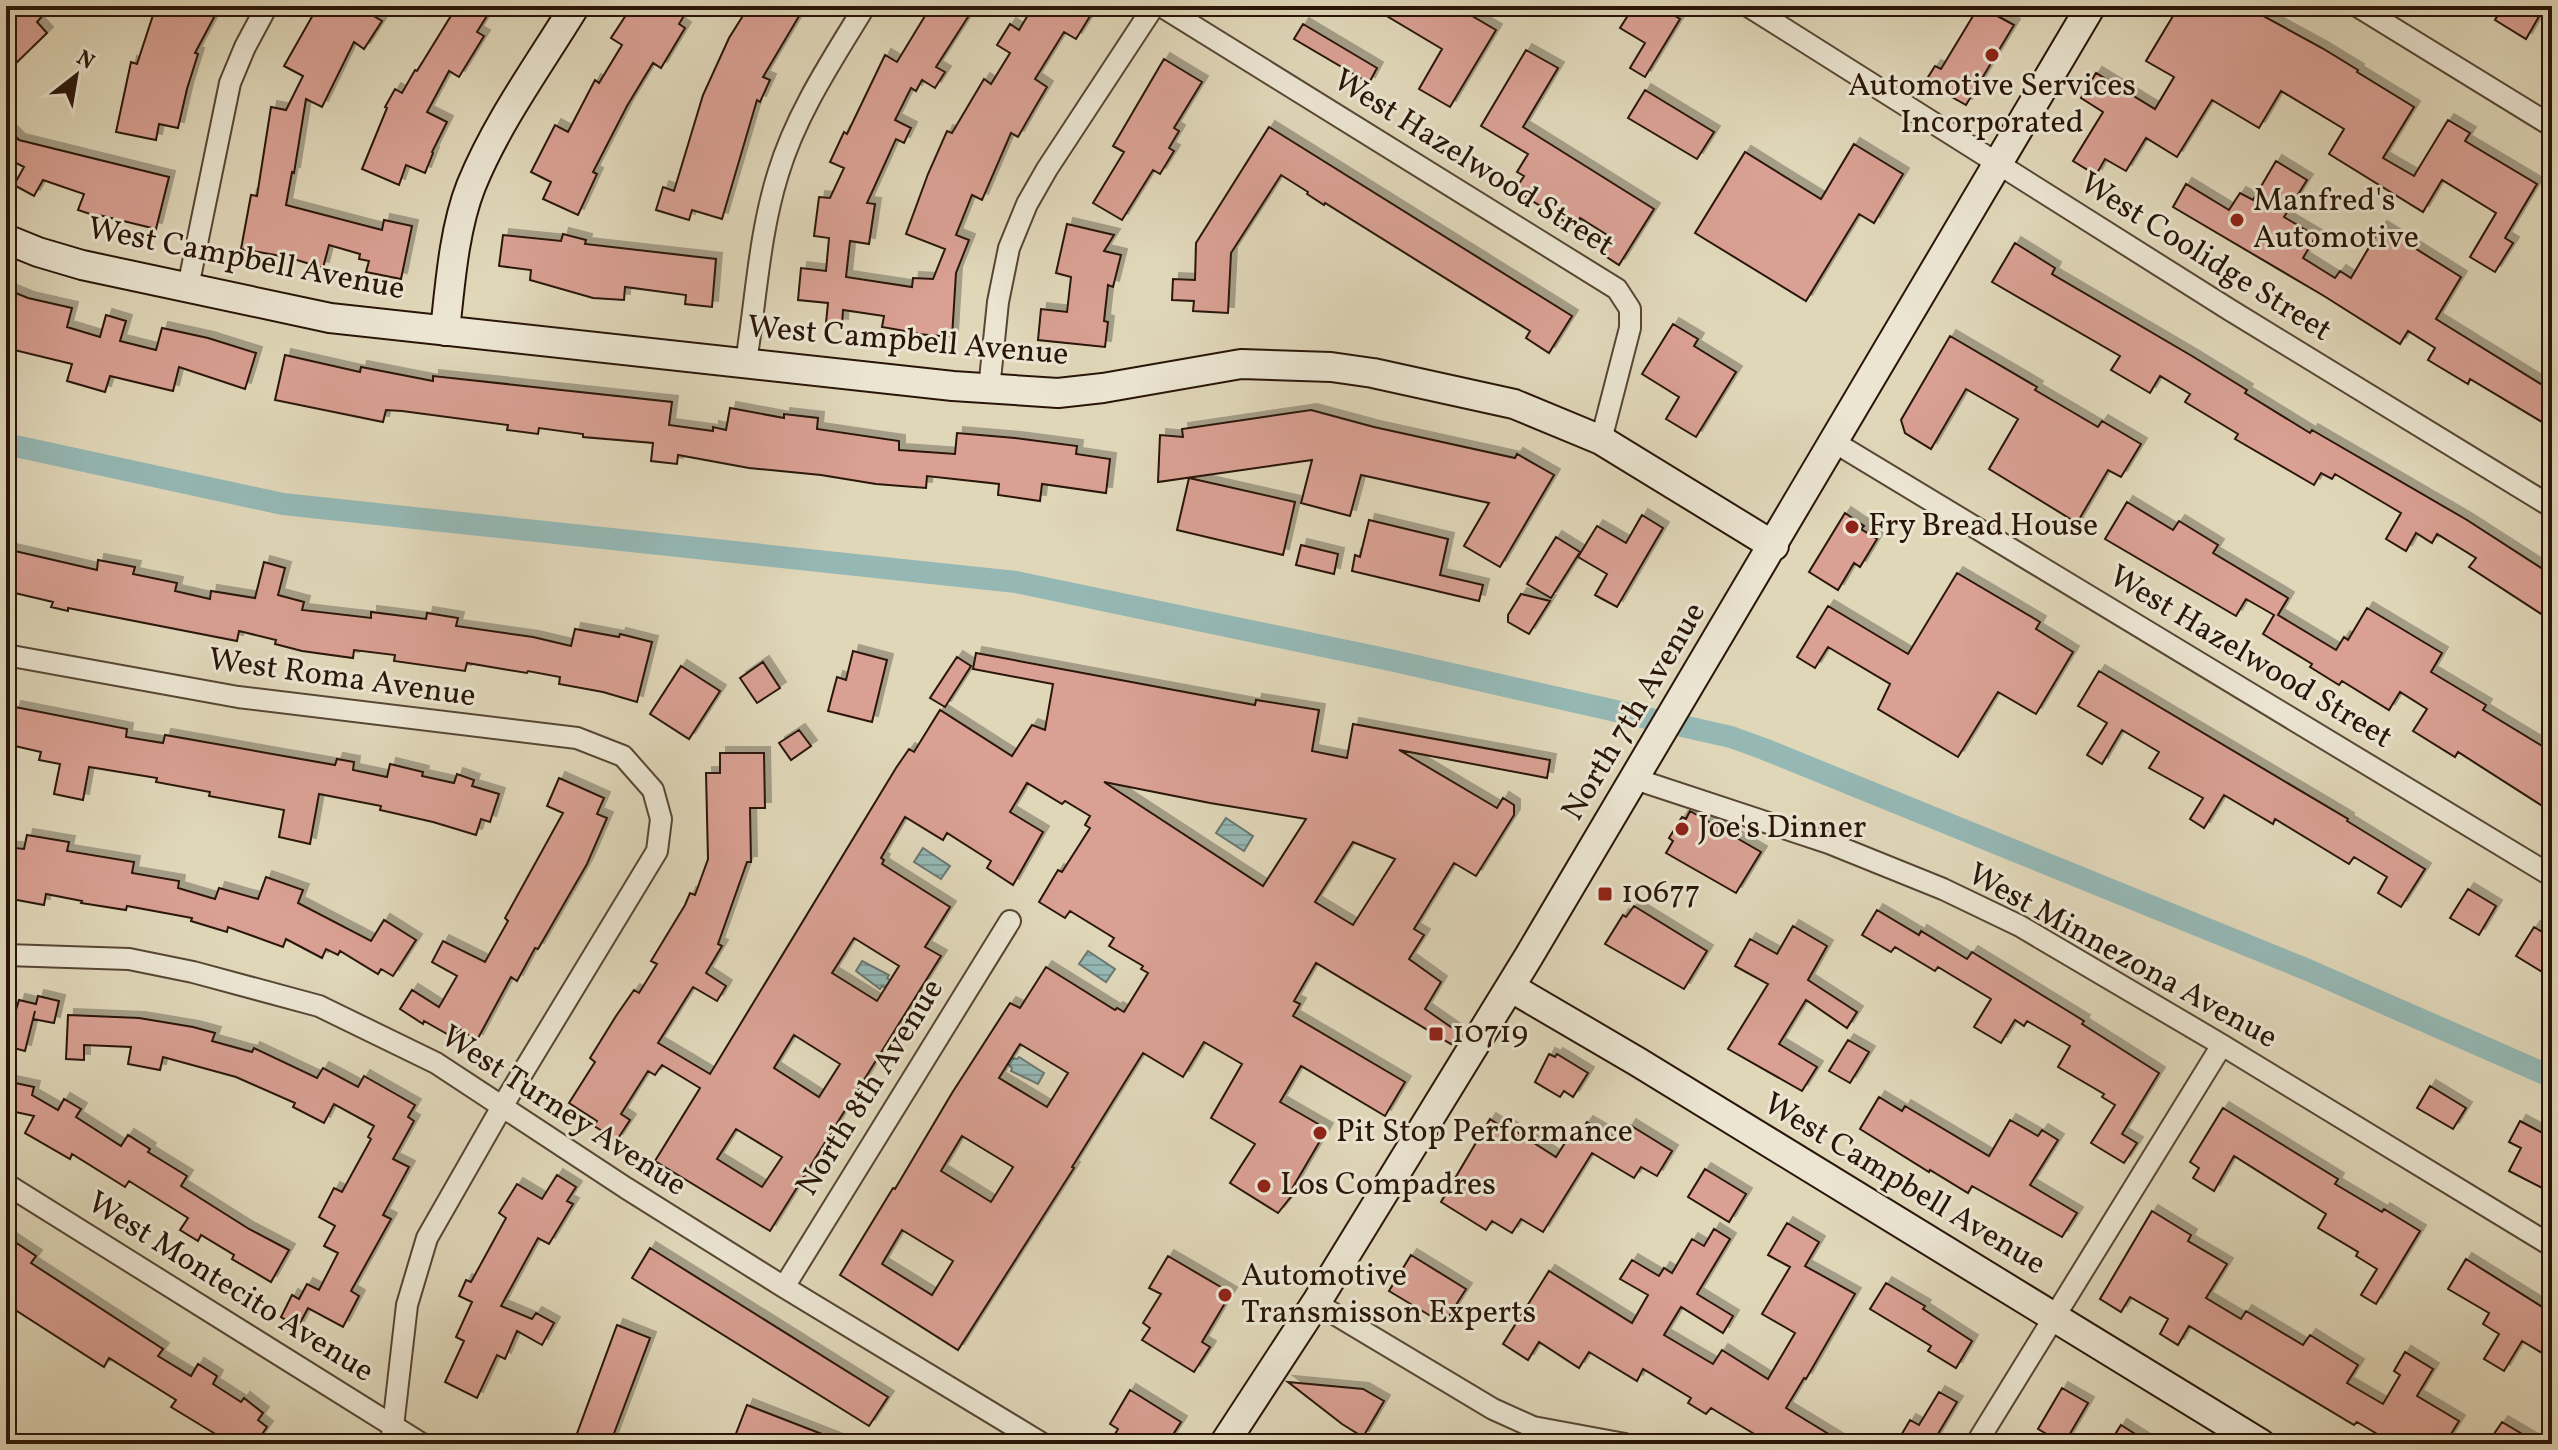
<svg xmlns="http://www.w3.org/2000/svg" width="2558" height="1450" font-family="Vollkorn,serif">
	<defs>
		<pattern id="water-rules" width="6" height="5" patternUnits="userSpaceOnUse" patternTransform="scale(2)"><rect width="6" height="5" fill="#95b8b5"/><path d="M0 2.5h6" fill="none" stroke="#809d9a"/></pattern>
		<filter id="shadow"><feDropShadow dx="6" dy="-6" stdDeviation="0" flood-color="#0004"/></filter>
	</defs>
	<rect width="100%" height="100%" fill="#e0d7b9"/>
	<filter id="stains"><feTurbulence type="fractalNoise" baseFrequency=".0025" numOctaves="4"/><feColorMatrix values="0 0 0 0 .2 0 0 0 0 .09 0 0 0 0 .02 0 0 0 .5 -.17"/></filter>
	<radialGradient id="worn" r=".72"><stop offset=".6" stop-color="#630" stop-opacity="0"/><stop offset="1" stop-color="#630" stop-opacity=".3"/></radialGradient>
	<path fill="url(#water-rules)" stroke="#6a7770" stroke-width="2" d="M1226,818L1253,836L1244,851L1216,833Z
		M923,848L950,866L941,879L914,862Z
		M1088,951L1115,969L1106,982L1079,964Z
		M862,961L889,975L887,978L891,981L887,988L882,986L880,989L856,971Z
		M1019,1057L1044,1073L1038,1084L1011,1071L1012,1068L1007,1063L1011,1058L1017,1059Z"/>
	<g fill="none" stroke-linecap="round" stroke-linejoin="round">
		<path stroke="#95b8b5" stroke-width="22" d="M6,444L283,504L1016,582L1390,660L1731,737L1764,749L2308,970L2552,1077"/>
	</g>
	<path fill="#d9a093" stroke="#291508" stroke-width="2" fill-rule="evenodd" filter="url(#shadow)" d="M6,6H51L37,22L47,33L6,73Z
		M156,6H220L195,53L198,54L187,89L178,128L159,124L156,140L116,132L131,62L137,64Z
		M318,6H357L382,21L364,49L354,42L322,107L306,99L294,173L292,172L286,205L382,230L384,220L412,226L401,279L366,272L369,261L359,259L360,254L329,245L323,268L287,257L241,249L251,195L257,196L271,107L286,110L303,76L284,66Z
		M457,6H493L477,32L484,36L459,77L449,71L427,112L447,122L432,152L433,153L425,173L406,165L399,185L362,169L387,108L385,107L395,89L402,93L415,70L417,71Z
		M632,6H690L679,24L685,28L661,68L653,63L627,106L593,172L597,174L578,215L543,199L551,182L531,172L555,125L568,132L595,80L599,83L622,45L611,38Z
		M749,6H805L763,77L770,80L760,102L757,100L722,219L692,210L689,220L656,210L663,187L674,191L703,95L729,38Z
		M931,6H975L936,67L945,72L935,88L922,80L916,91L911,88L895,120L911,128L904,143L896,139L867,203L875,204L869,244L850,241L846,277L912,287L913,278L933,279L945,249L906,234L928,174L947,131L952,133L984,79L991,84L1010,53L997,45L1010,24L1019,30L1031,10L1041,16L1047,6H1080L1092,13L1076,39L1064,32L1035,79L1047,87L1034,109L1018,137L1011,133L982,200L972,195L956,235L969,240L956,273L952,337L917,334V333L882,327L884,316L843,310L842,325L826,323L828,303L798,300L801,268L826,271L829,238L814,236L819,197L830,198L844,168L830,162L844,132L847,134L885,55L897,62Z
		M1370,6H1455L1496,30L1450,107L1419,89L1442,49Z
		M1634,6H1659L1680,19L1645,77L1630,68L1645,43L1620,28Z
		M1979,6L2014,25L1966,105L1925,82L1935,66L1941,69Z
		M2179,6H2245L2322,48L2358,70L2357,72L2414,107L2383,158L2414,176L2448,120L2470,133L2465,141L2537,184L2505,238L2513,243L2495,272L2470,257L2496,213L2442,180L2423,212L2329,154L2344,129L2281,91L2259,128L2212,100L2177,157L2146,138L2126,171L2105,159L2096,175L2073,161L2103,112L2081,98L2096,73L2155,109L2174,77L2146,61Z
		M2503,6H2545L2526,39L2495,20Z
		M1303,24L1377,68L1369,83L1294,39Z
		M1526,50L1558,68L1523,127L1654,209L1619,265L1602,254L1612,238L1580,218L1575,228L1515,190L1524,176L1517,172L1528,154L1481,126Z
		M1164,59L1202,82L1174,128L1179,131L1169,148L1174,151L1160,174L1153,170L1122,220L1093,203L1124,152L1113,146Z
		M1645,90L1714,132L1697,159L1628,118Z
		M6,127L19,140L169,177L156,229L99,215V217L78,210L84,194L43,180L34,196L14,185L24,167L6,158Z
		M1269,127L1572,316L1549,353L1526,338L1530,331L1325,203L1324,205L1307,194L1308,192L1281,175L1231,253L1228,313L1193,311L1194,301L1172,300L1173,279L1195,280L1196,243Z
		M1854,144L1903,174L1874,223L1859,214L1806,301L1695,233L1745,152L1821,199Z
		M2276,161L2307,180L2284,217L2316,236L2303,258L2335,278L2340,271L2351,278L2381,227L2461,277L2436,319L2552,391V428L2470,379L2468,384L2428,360L2435,348L2408,331L2400,344L2324,296L2173,207L2186,184L2229,210L2240,193L2253,200Z
		M1067,224L1114,235L1104,251L1121,255L1113,287L1108,285L1104,321L1108,322L1105,347L1038,340L1041,309L1067,312L1071,277L1056,273Z
		M563,234L586,240L585,244L716,259L712,307L685,304L686,295L625,287L624,300L593,298L530,280L531,270L499,266L503,235L561,241Z
		M2015,243L2055,268L2052,274L2192,356L2247,390L2245,393L2310,433L2312,430L2467,520L2552,575V621L2469,567L2476,558L2437,534L2432,543L2416,533L2406,551L2386,539L2401,513L2335,474L2332,479L2321,473L2314,485L2235,439L2238,434L2185,402L2190,394L2160,376L2150,393L2111,370L2120,356L1992,282Z
		M6,289L28,298L72,308L67,327L100,337L106,315L126,321L120,341L156,350L162,328L208,338L256,353L245,389L179,367L173,391L110,376L105,392L67,381L72,364L6,348Z
		M1673,324L1698,339L1694,346L1736,372L1696,437L1666,419L1679,397L1642,374Z
		M1950,336L2037,387L2035,390L2098,427L2102,421L2141,444L2121,477L2108,470L2077,523L1989,469L2018,419L1966,389L1931,449L1905,433L1901,420Z
		M285,355L360,372L361,367L433,381V376L672,402L669,425L713,431V427L726,430L730,408L784,418V414L818,418L817,429L899,441V450L955,454L957,433L1015,438L1077,446L1076,454L1110,459L1106,493L1042,484L1040,501L998,495L999,484L927,476L926,488L876,484L821,475L749,468L678,455L677,464L651,461L653,443L583,437V434L539,428L538,434L507,430L508,425L402,411L386,410L383,422L275,400Z
		M1311,410L1374,427L1515,458L1517,454L1554,475L1500,567L1464,546L1489,503L1361,475L1350,516L1301,503L1312,460L1158,482L1160,435L1183,437L1182,429Z
		M1189,478L1295,502L1283,555L1177,530Z
		M2127,502L2173,530L2179,521L2218,545L2213,553L2288,598L2278,615L2336,650L2344,637L2348,640L2367,608L2442,653L2431,672L2486,705L2483,710L2552,752L2544,765L2552,770V795L2544,807L2458,752L2455,757L2413,731L2427,709L2400,692L2389,710L2342,681L2339,685L2310,667L2312,664L2263,634L2274,615L2246,599L2236,616L2105,539Z
		M1845,513L1864,526L1861,529L1877,539L1860,567L1854,563L1838,590L1809,572Z
		M1642,515L1663,528L1617,607L1595,595L1607,574L1578,557L1597,526L1626,543Z
		M1369,520L1448,539L1440,575L1483,585L1479,601L1352,571L1355,555L1360,557Z
		M1556,537L1580,552L1551,598L1527,584Z
		M1301,545L1338,554L1334,574L1296,565Z
		M6,549L97,570L98,560L135,567L133,574L177,583L175,591L210,599L211,591L255,598L264,562L285,568L278,595L304,602L302,610L371,618V612L426,619L427,613L458,618L456,626L533,637L571,646L575,629L619,637L620,634L652,642L637,702L603,692L559,684L560,677L528,671L527,673L467,663L465,671L394,661L395,655L354,650L353,658L302,651L275,644L276,640L239,631L237,641L68,608V611L51,607L53,602L6,591Z
		M1957,573L2040,622L2036,629L2073,652L2036,714L1998,692L1958,757L1878,709L1890,684L1828,647L1815,668L1797,657L1828,606L1908,654Z
		M1521,594L1550,601L1529,634L1508,622V615Z
		M853,651L887,660L872,722L828,711L837,677L846,680Z
		M976,653L1255,705L1256,700L1319,710L1312,751L1347,758L1353,724L1550,760L1547,778L1399,750L1497,808L1503,798L1514,805V815L1476,876L1454,863L1414,929L1424,935L1409,959L1441,982L1425,1009L1458,1032L1451,1044L1316,963L1294,1001L1300,1004L1293,1016L1405,1082L1385,1116L1301,1066L1280,1102L1327,1129L1293,1187L1297,1189L1278,1213L1230,1183L1255,1144L1211,1118L1242,1064L1204,1042L1183,1077L1143,1053L1072,1167L1074,1168L958,1350L840,1275L893,1188L895,1189L952,1093L1010,1003L1020,1008L1046,967L1115,1010L1117,1008L1124,1012L1148,973L1141,969L1143,966L1109,946L1114,938L1070,911L1065,918L1039,902L1058,870L1062,872L1090,828L1085,825L1090,816L1065,801L1062,804L1027,783L1010,812L1043,832L1013,885L987,868L991,861L947,833L943,840L905,817L881,858L884,860L882,864L950,907L925,947L941,956L770,1231L655,1161L700,1088L662,1065L655,1075L648,1071L621,1114L630,1120L617,1140L594,1126L597,1121L569,1103L595,1062L590,1058L616,1016L634,990L639,993L657,964L651,961L685,905L690,893L695,895L708,859L706,773H720V753H764L765,808H750L751,862H747L718,944L722,946L706,973L726,986L717,1001L693,987L658,1043L710,1074L896,768L909,749L914,752L940,710L1012,756L1032,725L1045,730L1053,684L973,669ZM1104,782L1210,803L1306,819L1263,886ZM1353,842L1395,859L1353,925L1315,902ZM854,938L899,966L877,1001L832,973ZM794,1035L840,1064L819,1097L774,1068ZM1020,1044L1068,1073L1047,1107L999,1078ZM736,1129L782,1157L762,1187L717,1159ZM962,1136L1013,1167L991,1202L941,1171ZM902,1230L953,1261L932,1295L882,1264Z
		M957,657L971,666L945,707L930,698Z
		M763,662L780,688L757,703L740,678Z
		M681,666L720,691L689,739L650,714Z
		M2099,671L2348,819L2347,821L2425,869L2401,907L2378,893L2387,877L2354,857L2349,864L2275,819L2273,824L2224,795L2204,828L2190,819L2203,798L2149,768L2159,752L2122,730L2102,764L2087,755L2107,723L2078,706Z
		M15,707L127,729L126,737L163,743L165,735L335,765L337,759L354,762L353,770L387,777L390,764L423,772L422,776L454,783L457,774L474,780L472,786L499,794L490,822L481,819L476,835L433,822L380,810L381,806L319,794L310,844L279,837L284,810L209,796L210,792L156,782L157,778L89,767L83,800L54,794L60,764L39,760L41,752L6,744V712L13,714Z
		M799,730L811,746L791,760L779,743Z
		M559,778L604,798L597,814L607,818L587,864L538,949L535,948L517,981L511,977L477,1040L459,1029L454,1038L424,1021L423,1024L400,1009L412,990L439,1007L457,976L432,962L443,941L485,962L508,921L505,918L563,813L547,806Z
		M1690,811L1761,852L1736,893L1666,853L1673,841L1669,838L1682,817L1686,819Z
		M27,835L69,842L67,851L134,862L132,873L179,881L178,888L215,899L219,888L258,899L266,877L303,890L298,903L371,941L384,920L416,940L393,976L381,969L378,974L340,951L338,955L326,949L322,958L286,939L283,947L228,927L227,932L191,921L192,918L127,906L126,910L81,903L82,901L46,894L44,905L6,898V847L24,849Z
		M2468,889L2496,906L2479,935L2450,918Z
		M1634,906L1707,951L1684,989L1605,944L1623,915L1626,917Z
		M1877,910L1919,935L1921,931L1967,959L1972,952L2084,1021L2082,1024L2159,1073L2122,1134L2137,1143L2124,1163L2091,1143L2115,1105L2102,1097L2104,1094L2058,1067L2070,1046L2027,1021L2024,1026L2015,1020L2001,1043L1974,1027L1991,999L1938,967L1935,971L1895,947L1891,952L1862,935Z
		M1793,926L1827,946L1808,980L1857,1012L1847,1028L1806,1000L1779,1044L1817,1067L1802,1091L1728,1049L1768,984L1735,966L1750,939L1777,954Z
		M2534,927L2552,938V978L2516,956Z
		M38,996L59,1001L54,1023L33,1019L35,1011L25,1051L6,1046V1011L15,1013L19,1000L36,1004Z
		M68,1015L139,1018L193,1027L215,1033L212,1041L252,1052L254,1048L317,1078L323,1068L358,1087L364,1076L415,1105L408,1117L414,1121L393,1159L409,1167L383,1215L391,1219L351,1291L359,1296L343,1327L308,1308L298,1327L281,1317L292,1295L299,1299L307,1284L319,1290L338,1253L324,1246L335,1226L319,1217L334,1188L342,1192L371,1139L368,1137L374,1126L334,1104L324,1123L293,1107L295,1103L236,1077L163,1057L160,1070L128,1064L131,1047L84,1045V1060L66,1059Z
		M1848,1040L1869,1052L1850,1083L1829,1071Z
		M1549,1054L1555,1057L1557,1054L1588,1073L1573,1097L1564,1091L1560,1097L1535,1082Z
		M6,1081L34,1087L32,1095L58,1110L64,1099L81,1109L76,1117L121,1146L128,1135L150,1149L148,1152L187,1176L181,1186L249,1229L289,1250L271,1282L232,1259L234,1255L201,1235L198,1241L180,1230L188,1218L129,1181L125,1187L72,1154L70,1159L25,1133L34,1116L6,1110Z
		M2430,1086L2466,1108L2453,1129L2417,1108Z
		M1879,1097L1902,1111L1905,1106L1989,1156L2010,1120L2038,1136L2042,1130L2058,1140L2030,1185L2077,1213L2062,1237L1972,1186L1968,1193L1930,1170L1929,1172L1860,1129Z
		M2223,1108L2338,1179L2335,1184L2382,1212L2384,1209L2420,1231L2376,1304L2361,1295L2377,1269L2356,1256L2358,1252L2318,1228L2326,1214L2234,1156L2214,1191L2193,1178L2199,1168L2190,1162Z
		M1490,1119L1507,1130L1509,1127L1556,1157L1568,1138L1574,1142L1587,1122L1620,1141L1630,1125L1672,1151L1657,1176L1641,1167L1634,1178L1592,1153L1543,1232L1521,1219L1512,1233L1492,1221L1486,1230L1441,1202Z
		M2520,1121L2552,1138V1193L2509,1171L2521,1148L2509,1142Z
		M1705,1169L1746,1194L1729,1222L1688,1197Z
		M557,1175L576,1187L567,1201L573,1204L549,1244L538,1238L501,1306L532,1319L536,1313L554,1323L542,1345L517,1331L505,1359L497,1355L477,1398L445,1382L464,1341L456,1337L472,1302L459,1296L466,1280L471,1282L506,1218L499,1213L517,1184L542,1199Z
		M2152,1211L2191,1235L2188,1241L2227,1264L2206,1298L2241,1319L2246,1311L2303,1345L2310,1335L2358,1365L2347,1383L2383,1404L2400,1375L2394,1371L2405,1352L2433,1369L2417,1396L2459,1421L2445,1444H2394L2357,1422L2354,1425L2189,1326L2178,1345L2160,1334L2168,1319L2130,1297L2121,1312L2100,1299Z
		M1787,1223L1819,1242L1805,1266L1855,1294L1806,1379L1804,1378L1786,1408L1845,1444H1783L1769,1436L1766,1441L1711,1408L1706,1414L1688,1403L1691,1398L1643,1369L1637,1381L1589,1352L1579,1368L1539,1342L1528,1360L1503,1344L1549,1271L1632,1323L1648,1295L1620,1279L1632,1260L1659,1276L1664,1268L1672,1273L1692,1239L1704,1246L1714,1229L1730,1239L1697,1294L1733,1316L1723,1333L1681,1307L1664,1335L1713,1364L1722,1350L1768,1379L1795,1333L1762,1314L1790,1267L1768,1255Z
		M6,1236L36,1256L31,1263L163,1349L158,1356L191,1376L198,1364L217,1376L213,1384L241,1402L244,1398L263,1413L258,1420L267,1427L255,1444H211L217,1435L171,1407L176,1400L109,1358L104,1367L6,1304Z
		M650,1248L888,1397L869,1426L632,1278Z
		M1411,1255L1466,1289L1444,1324L1389,1291Z
		M1168,1256L1231,1293L1202,1342L1210,1347L1194,1372L1142,1340L1150,1328L1143,1323L1161,1294L1149,1288Z
		M2466,1259L2552,1313V1359L2522,1341L2504,1371L2484,1359L2499,1334L2483,1324L2489,1313L2448,1289Z
		M1886,1283L1925,1306L1923,1309L1972,1341L1956,1368L1928,1351L1931,1346L1870,1309Z
		M617,1325L650,1338L610,1444H588L575,1439Z
		M1288,1382L1363,1389L1384,1401L1363,1437L1342,1424Z
		M2062,1388L2088,1403L2064,1444L2038,1429Z
		M1130,1390L1181,1422L1167,1444H1109L1118,1429L1110,1424Z
		M1939,1392L1957,1402L1932,1444H1896L1910,1420L1919,1425Z
		M747,1405L845,1443L844,1444H732Z
		M2502,1422L2539,1444H2504L2492,1437Z
		M2121,1425L2151,1444H2109Z"/>
	<g fill="none" stroke-linecap="round" stroke-linejoin="round">
		<defs>
			<path id="street" d="M1161,6L1617,289L1630,309V328L1601,440
				M1748,6L2230,310L2552,507
				M2357,6L2552,126
				M188,287L230,83L245,47L267,6
				M746,362C756,300 759,235 778,174C796,114 832,60 865,6
				M989,389L998,302L1009,248L1027,204L1047,169L1154,6
				M1834,442L2552,876
				M6,655L238,697L577,738L623,756L653,790L661,819L657,851L503,1105L427,1238L407,1305L391,1444
				M1635,779L1829,843L1943,889L2020,926L2222,1045L2552,1246
				M6,955L129,959L193,972L319,1006L436,1063L626,1188L784,1287L1043,1444
				M6,1184L422,1444
				M784,1287L1010,921
				M1316,1303L1493,1409L1533,1427L1625,1444
				M1976,1444L2222,1045"/>
			<path id="secondary" d="M6,239L38,252L82,265L330,318L953,386L1058,393L1103,388L1241,364L1331,367L1373,373L1514,404L1601,440L1774,546
				M445,331C450,285 454,229 471,186C497,122 539,65 575,6
				M1510,987L1638,1062L2261,1444
				M1224,1444L1316,1303L1529,956L2091,6"/>
		</defs>
		<use href="#street" stroke="#574634" stroke-width="24"/>
		<use href="#secondary" stroke="#291508" stroke-width="32"/>
		<use href="#street" stroke="#ebe5d2" stroke-width="20"/>
		<use href="#secondary" stroke="#ebe5d2" stroke-width="28"/>
	</g>
	<g fill="#8f2418" stroke="#ebe5d2" stroke-width="3">
		<circle cx="1992" cy="55" r="8"/>
		<circle cx="2237" cy="220" r="8"/>
		<circle cx="1852" cy="527" r="8"/>
		<circle cx="1682" cy="829" r="8"/>
		<rect x="1597" y="886" width="16" height="16" rx="4"/>
		<rect x="1428" y="1026" width="16" height="16" rx="4"/>
		<circle cx="1320" cy="1133" r="8"/>
		<circle cx="1264" cy="1186" r="8"/>
		<circle cx="1225" cy="1295" r="8"/>
	</g>
	<g text-anchor="middle" dominant-baseline="central" stroke-width="6" stroke-linejoin="round" paint-order="stroke">
		<g font-size="32" fill="#291508" stroke="#ebe5d2" text-anchor="start">
			<text x="1992" y="87" text-anchor="middle">Automotive Services<tspan x="1992" dy="37">Incorporated</tspan></text>
			<text x="2253" y="202">Manfred's<tspan x="2253" dy="37">Automotive</tspan></text>
			<text x="1868" y="527">Fry Bread House</text>
			<text x="1698" y="829">Joe's Dinner</text>
			<text x="1621" y="894">10677</text>
			<text x="1452" y="1034">10719</text>
			<text x="1336" y="1133">Pit Stop Performance</text>
			<text x="1280" y="1186">Los Compadres</text>
			<text x="1241" y="1277">Automotive<tspan x="1241" dy="37">Transmisson Experts</tspan></text>
		</g>
		<g font-size="32" fill="#291508" stroke="#ebe5d2">
			<text transform="translate(1473 164) rotate(32)">West Hazelwood Street</text>
			<text transform="translate(2205 258) rotate(32)">West Coolidge Street</text>
			<text transform="translate(246 260) rotate(11)">West Campbell Avenue</text>
			<text transform="translate(908 342) rotate(5)">West Campbell Avenue</text>
			<text transform="translate(2250 658) rotate(31)">West Hazelwood Street</text>
			<text transform="translate(342 679) rotate(8)">West Roma Avenue</text>
			<text transform="translate(1635 712) rotate(-59)">North 7th Avenue</text>
			<text transform="translate(2122 957) rotate(29)">West Minnezona Avenue</text>
			<text transform="translate(871 1088) rotate(-58)">North 8th Avenue</text>
			<text transform="translate(563 1112) rotate(33)">West Turney Avenue</text>
			<text transform="translate(1904 1185) rotate(31)">West Campbell Avenue</text>
			<text transform="translate(230 1288) rotate(32)">West Montecito Avenue</text>
		</g>
	</g>
	<rect width="2558" height="1450" fill="none" stroke="#e0d7b9" stroke-width="32"/>
	<rect x="8" y="8" width="2542" height="1434" fill="none" stroke="#291508" stroke-width="4"/>
	<rect x="16" y="16" width="2526" height="1418" fill="none" stroke="#291508" stroke-width="2"/>
	<g transform="translate(76 76) rotate(31)" stroke="#ebe5d2" stroke-width="6" paint-order="stroke">
	<path d="M0-6L14 30L0 20L-14 30Z" fill="#291508"/>
	<text y="-12" font-size="22" font-weight="bold" text-anchor="middle" fill="#291508">N</text>
	</g>
	<rect width="100%" height="100%" filter="url(#stains)"/>
	<rect width="100%" height="100%" fill="url(#worn)"/>
</svg>
